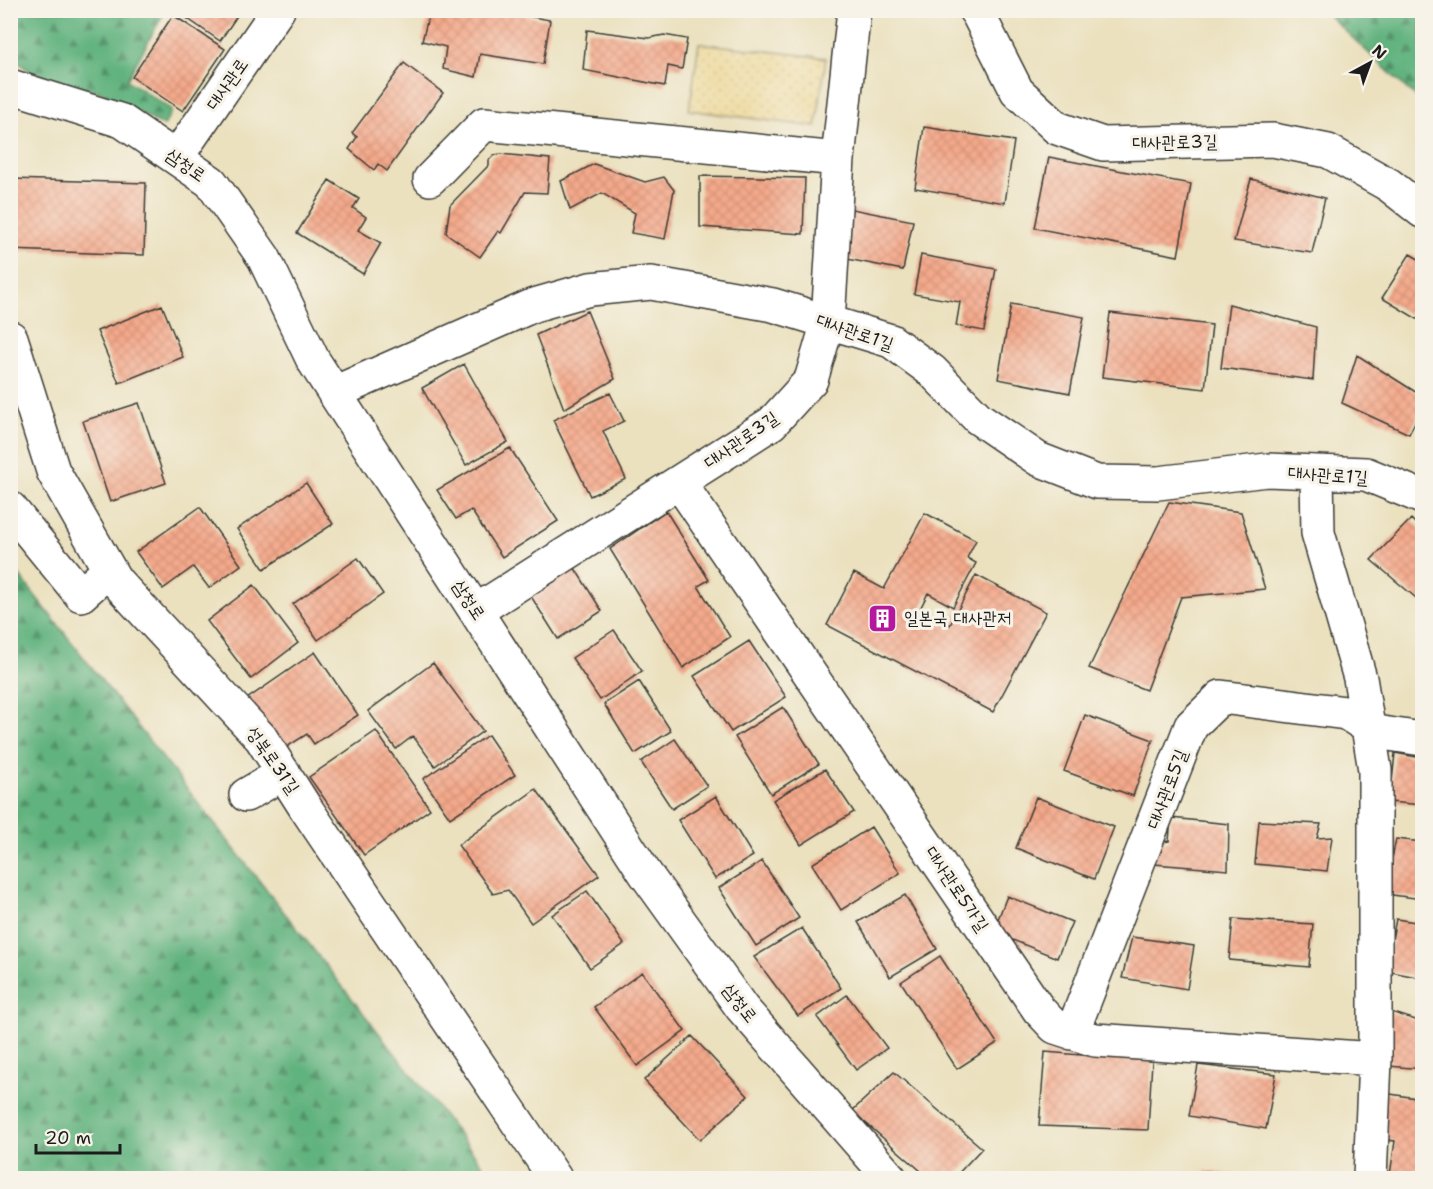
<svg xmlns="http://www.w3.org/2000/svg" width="1433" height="1189" font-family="'Shantell Sans','Poor Story',sans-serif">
	<defs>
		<pattern id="forest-firs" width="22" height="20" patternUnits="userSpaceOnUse" patternTransform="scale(1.5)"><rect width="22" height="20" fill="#61b27e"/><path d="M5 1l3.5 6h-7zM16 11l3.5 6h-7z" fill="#4f9066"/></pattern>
		<pattern id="sand-dots" width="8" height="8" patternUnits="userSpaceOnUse" patternTransform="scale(1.5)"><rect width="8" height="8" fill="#eeda9e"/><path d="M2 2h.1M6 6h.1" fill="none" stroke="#ccba88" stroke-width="1.8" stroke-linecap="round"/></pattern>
		<pattern id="building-cross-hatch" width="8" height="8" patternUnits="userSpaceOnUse" patternTransform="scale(1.5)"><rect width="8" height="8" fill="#f4a98b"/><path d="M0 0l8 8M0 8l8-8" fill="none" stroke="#d19177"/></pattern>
	</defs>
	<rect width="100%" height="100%" fill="#f7f3e8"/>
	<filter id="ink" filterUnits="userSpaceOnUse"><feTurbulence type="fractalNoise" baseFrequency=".0167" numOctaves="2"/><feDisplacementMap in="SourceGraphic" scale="12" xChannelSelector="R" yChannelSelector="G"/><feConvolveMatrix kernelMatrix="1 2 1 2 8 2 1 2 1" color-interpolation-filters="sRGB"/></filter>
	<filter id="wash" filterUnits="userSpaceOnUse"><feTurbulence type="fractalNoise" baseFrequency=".008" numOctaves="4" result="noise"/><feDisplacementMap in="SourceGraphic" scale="24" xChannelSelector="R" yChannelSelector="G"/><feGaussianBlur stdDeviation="1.35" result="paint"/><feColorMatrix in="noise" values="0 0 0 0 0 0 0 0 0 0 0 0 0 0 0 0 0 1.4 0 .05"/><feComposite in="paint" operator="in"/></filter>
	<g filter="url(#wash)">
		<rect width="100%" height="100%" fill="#ebe1bf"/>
		<path fill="url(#forest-firs)" stroke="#3e674d" stroke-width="1.5" d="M16,11H165L127,80L172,110L164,126L100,92L55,82L28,70L17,61L12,39Z
			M1324,11H1422V103Z
			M10,565H11L493,1178H11Z"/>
		<path fill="url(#sand-dots)" stroke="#857b5d" stroke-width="1.5" d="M699,43L826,58L816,127L689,110Z"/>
		<g id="blocks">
			<path fill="url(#building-cross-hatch)" d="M175,10H241L220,41Z
				M430,10H494L550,20L543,64L480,54L476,77L443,69L446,47L422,41Z
				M173,15L225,49L183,111L132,77Z
				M587,30L649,38L664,35L687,39L682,69L668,66L665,86L583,70Z
				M404,63L443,93L387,171L378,164L374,170L349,149L357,137L352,133Z
				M924,127L1014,141L1005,203L915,188Z
				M501,154L550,159L547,193L525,192L501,233L498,231L480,257L446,233L450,205L489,165V160L494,155Z
				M1049,157L1191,184L1178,256L1035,228Z
				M594,164L645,182L664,177L674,190L665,239L631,233L635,213L602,193L570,210L561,181Z
				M700,176L805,178L803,234L700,227Z
				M10,179L146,183L144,255L10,250Z
				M1251,179L1325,198L1312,253L1234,241Z
				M329,180L359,199L353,208L366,217L358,230L381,243L363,274L297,233Z
				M852,209L913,221L903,270L842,258Z
				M1410,254L1422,261V322L1382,298Z
				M921,255L996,269L984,331L956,326L960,302L914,294Z
				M1011,304L1084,317L1070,393L998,379Z
				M1229,304L1316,327L1313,380L1221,368Z
				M162,305L183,357L119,383L97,331Z
				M587,311L615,379L564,409L536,335Z
				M1110,313L1212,325L1205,389L1102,377Z
				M1357,355L1422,396V408L1409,434L1342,403Z
				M464,364L508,442L466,465L422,388Z
				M610,393L624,421L603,431L626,479L590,496L553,420Z
				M139,403L166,483L110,502L83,421Z
				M510,448L558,521L502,557L471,510L456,519L437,490Z
				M306,483L333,524L264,569L237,529Z
				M1169,502L1241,512L1265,589L1181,597L1146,690L1089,668Z
				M200,507L241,565L209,588L193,567L163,589L136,552Z
				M666,511L709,580L698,586L730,637L683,668L610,549Z
				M925,513L976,540L967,558L976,563L953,607L928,593L920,609L950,625L976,575L1046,612L993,712L827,625L854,573L884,589Z
				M1411,519L1422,530V603L1371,560Z
				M358,558L383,594L318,640L293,604Z
				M569,559L602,611L558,639L525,587Z
				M254,585L298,643L251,679L207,621Z
				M614,630L642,671L600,700L572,658Z
				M749,641L786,697L731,732L694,676Z
				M315,652L358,715L314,744L307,734L282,750L247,699Z
				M433,663L483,731L435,766L413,736L396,749L368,711Z
				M639,681L671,731L635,754L604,704Z
				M783,707L819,764L771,794L735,737Z
				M1085,715L1153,740L1133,796L1064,771Z
				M376,731L430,809L364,855L309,777Z
				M488,735L515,775L450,818L423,779Z
				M675,739L707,786L672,809L641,762Z
				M1395,753L1422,758V805L1390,802Z
				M825,769L854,812L801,845L773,800Z
				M536,789L599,875L531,923L508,890L493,894L458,845Z
				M716,796L753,856L715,879L678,820Z
				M1036,797L1114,827L1094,879L1016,848Z
				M1171,818L1229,824L1228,870L1154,864V843L1169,841Z
				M1259,821L1321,824L1317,838L1332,837L1327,871L1255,864Z
				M871,827L900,873L841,910L812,864Z
				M1396,839L1422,842V899L1385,894Z
				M762,861L799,918L756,946L719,888Z
				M587,891L624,944L590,968L552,915Z
				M905,895L937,949L890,977L858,922Z
				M1007,896L1072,922L1057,958L993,932Z
				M1233,919L1313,924L1309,967L1229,960Z
				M1396,919L1422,923V978L1386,971Z
				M802,928L841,988L798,1016L754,957Z
				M1132,937L1194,946L1187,989L1122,978Z
				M940,956L997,1043L957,1069L901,982Z
				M642,972L685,1031L637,1066L594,1007Z
				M847,995L887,1048L856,1070L817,1017Z
				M1388,1011L1422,1022V1069L1389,1066Z
				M692,1036L748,1096L700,1140L644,1080Z
				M1045,1052L1152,1061L1148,1130L1039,1126Z
				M1198,1065L1276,1074L1266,1129L1189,1116Z
				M894,1072L982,1148L954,1178H929L852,1111Z
				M1384,1093L1422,1099V1178H1374L1375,1173L1390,1175L1395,1141L1378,1139Z
				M1205,1171L1251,1177V1178H1203Z"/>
		</g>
	</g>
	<g filter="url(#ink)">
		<use href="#blocks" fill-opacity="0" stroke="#3b3a34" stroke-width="1.5"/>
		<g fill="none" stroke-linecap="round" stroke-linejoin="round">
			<defs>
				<path id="minor" d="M975,10L978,14L1017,91L1057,128L1103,144L1273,140L1328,151L1389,185L1422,211
					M10,86L122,121L211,182L264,258L313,360L645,873L742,1008L890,1178
					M176,158L278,10
					M430,179L484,124L838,159
					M11,338L53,471L115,580L261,738L305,807L555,1178
					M334,393L534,305L590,289L651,283L773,305L891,341L932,371L978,418L1038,459L1097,482L1158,483L1267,470L1366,474L1422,497
					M1317,472L1318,533L1360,678L1375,770V1059L1370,1178
					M679,482L1039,1010L1055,1027L1095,1040L1375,1059
					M10,508L81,595L109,570
					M476,611L772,423L811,380L828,322L838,159L854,10
					M1369,731L1422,739
					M246,795L284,773
					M1072,1033L1191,726L1221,697L1346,713L1368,727"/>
			</defs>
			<use href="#minor" stroke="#3b3a34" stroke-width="36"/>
			<use href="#minor" stroke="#fff" stroke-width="33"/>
		</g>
	</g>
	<defs>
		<symbol id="building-square" viewBox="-11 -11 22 22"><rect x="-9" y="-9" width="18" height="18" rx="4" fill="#b5179e" stroke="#f7f3e8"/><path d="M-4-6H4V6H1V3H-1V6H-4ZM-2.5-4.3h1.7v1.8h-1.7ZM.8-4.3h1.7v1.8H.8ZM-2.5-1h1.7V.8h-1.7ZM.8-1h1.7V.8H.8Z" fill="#fff"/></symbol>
	</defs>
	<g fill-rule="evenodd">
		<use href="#building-square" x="866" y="602" width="33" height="33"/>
	</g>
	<g text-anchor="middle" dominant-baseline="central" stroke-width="6" stroke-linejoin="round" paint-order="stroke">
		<g font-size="18" fill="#1c1c1c" stroke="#f7f3e8">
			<text transform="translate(227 84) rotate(-55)">대사관로</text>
			<text transform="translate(1175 142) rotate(-1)">대사관로3길</text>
			<text transform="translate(186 165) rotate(35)">삼청로</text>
			<text transform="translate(855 332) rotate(19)">대사관로1길</text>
			<text transform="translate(741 440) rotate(-35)">대사관로3길</text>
			<text transform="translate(1328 475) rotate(4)">대사관로1길</text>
			<text transform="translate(469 600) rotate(57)">삼청로</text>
			<text transform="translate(273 760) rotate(55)">성북로31길</text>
			<text transform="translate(1167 789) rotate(-69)">대사관로5길</text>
			<text transform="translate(957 889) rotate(56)">대사관로5가길</text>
			<text transform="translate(740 1003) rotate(52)">삼청로</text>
		</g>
		<g font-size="18" fill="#1c1c1c" stroke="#f7f3e8" text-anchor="start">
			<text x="904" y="618">일본국 대사관저</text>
		</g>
	</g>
	<rect width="1433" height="1189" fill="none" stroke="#f7f3e8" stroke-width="36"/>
	<g transform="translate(1370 63) rotate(41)" stroke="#f7f3e8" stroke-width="4.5" paint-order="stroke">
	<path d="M0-4.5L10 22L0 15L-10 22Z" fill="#1c1c1c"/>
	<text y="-9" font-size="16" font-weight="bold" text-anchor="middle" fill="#1c1c1c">N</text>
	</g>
	<path d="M36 1144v9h84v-9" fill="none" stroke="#1c1c1c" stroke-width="3"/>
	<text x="45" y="1144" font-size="18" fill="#1c1c1c" stroke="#f7f3e8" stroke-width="4.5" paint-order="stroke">20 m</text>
</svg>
